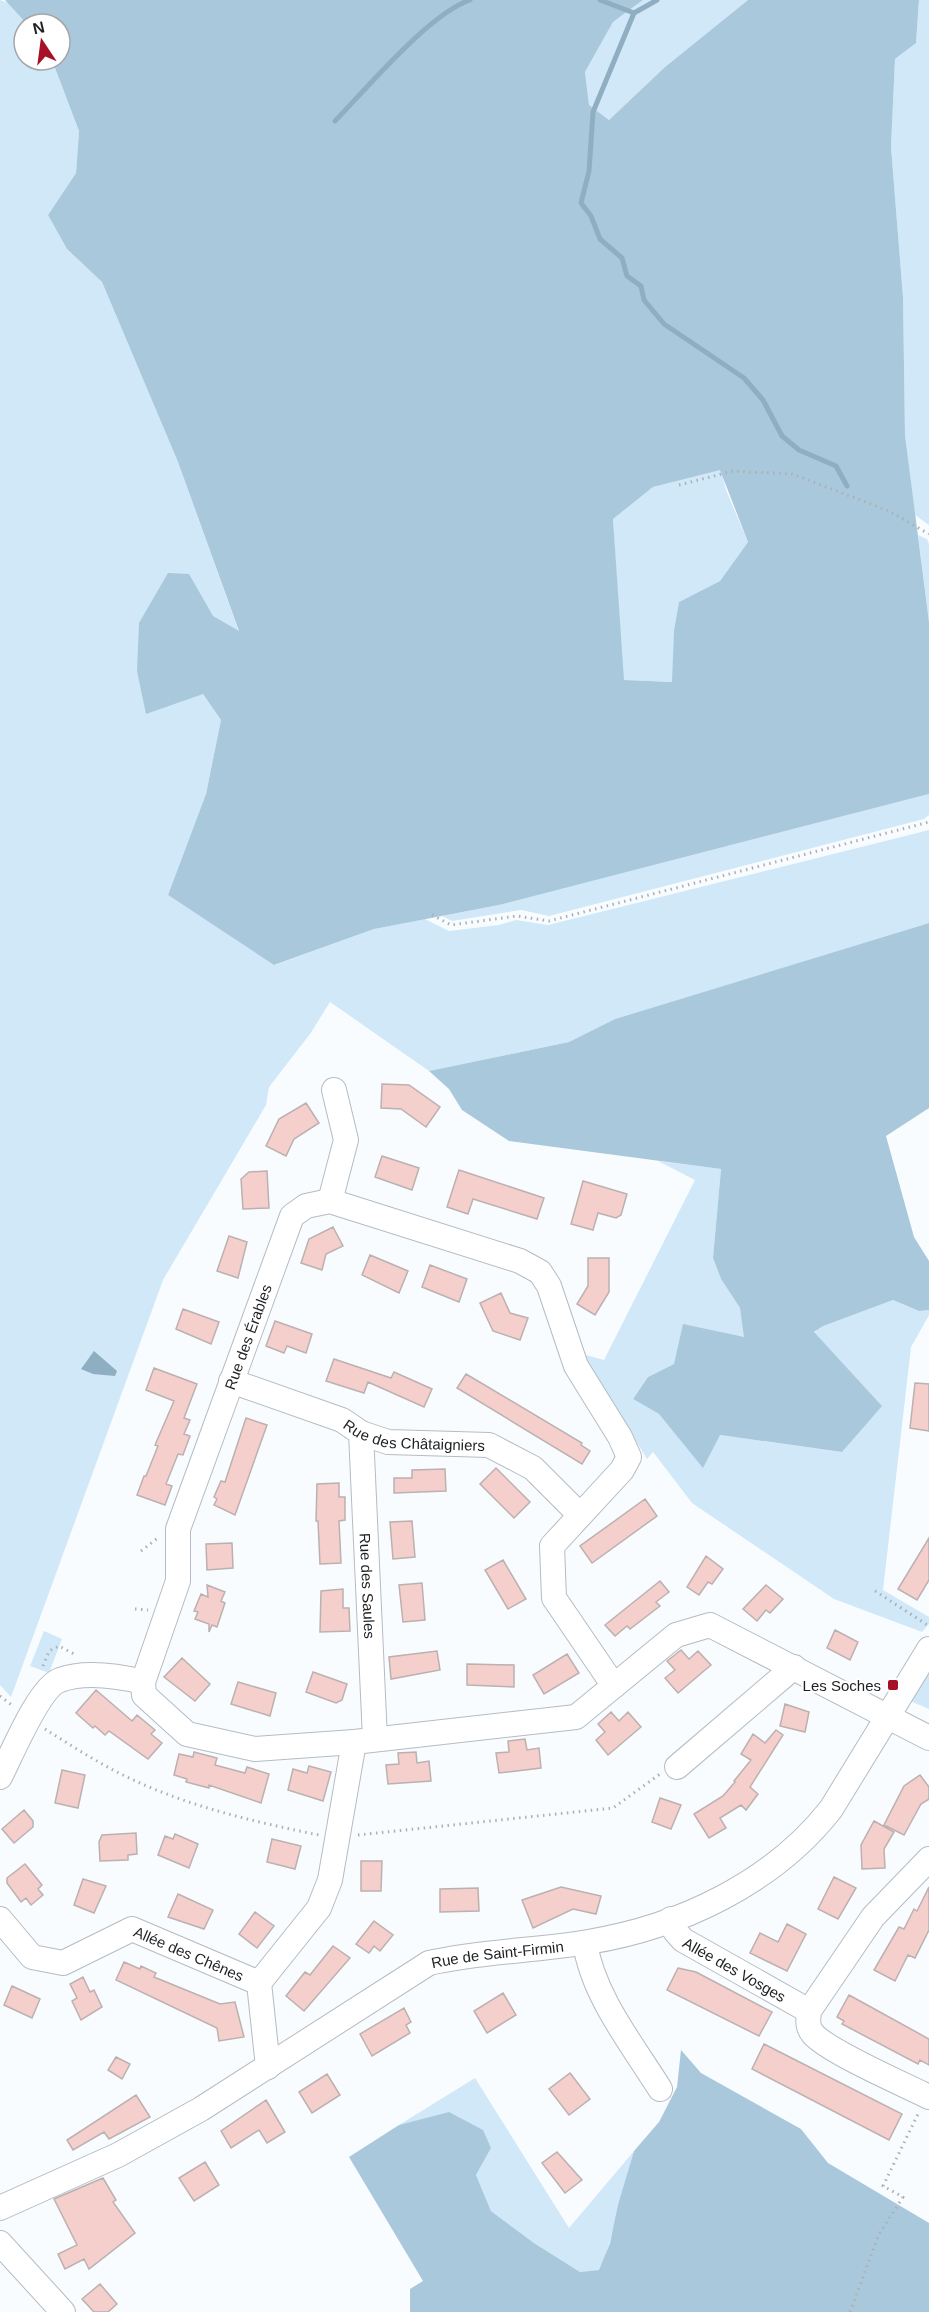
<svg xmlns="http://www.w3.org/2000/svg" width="929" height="2312" font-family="Helvetica,sans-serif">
	<rect width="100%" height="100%" fill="#f8fcff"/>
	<path fill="#d0e8f8" d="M0,0L9,3L27,24H24V60H52L79,131L76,173L48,215L67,249L102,282L178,462L239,632L213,616L203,694L221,720L206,794L168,895L275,965L374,929L425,919L449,931L499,925L516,920L548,925L929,830V923L615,1019L569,1042L429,1071L330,1002L310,1034L269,1087L266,1105L163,1280L11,1697L0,1685Z
		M643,0H748L665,67L609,120L589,105L585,72L613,22Z
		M919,0H929V525L915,515L905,435L903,297L891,147L895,59L916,43Z
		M721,469L726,490L748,542L720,581L679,602L674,630L673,682L623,680L613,519L653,487Z
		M918,535L927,539L929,544V622Z
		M929,794V815L924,819L549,916L521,910L452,921L442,916L499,905Z
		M658,1161L721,1169L713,1258L721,1279L740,1308L745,1337L674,1364L648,1377L633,1399L659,1414L703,1467L719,1435L842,1452L881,1405L814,1333L822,1326L893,1300L919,1311L929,1310V1315L911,1347L883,1590L929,1617V1624L922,1632L834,1599L692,1503L653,1452L647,1459L582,1354L604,1360L695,1180Z
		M44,1631L62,1639L49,1673L30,1666Z
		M929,1671V1709L908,1700Z
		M475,2078L569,2228L634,2151C622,2191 615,2232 600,2270L580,2272L534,2243L491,2211L476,2175L491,2148L449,2113L399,2125Z"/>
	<path fill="#a9c8dc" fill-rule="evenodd" d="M5,0H643L613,22L585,72L589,105L609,120L665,67L748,0H919L916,43L895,59L891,147L903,297L905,435L929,622V794L499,905L374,929L274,965L168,895L206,794L221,720L203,694L146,714L137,671L139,623L168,573L189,574L213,616L239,631L178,462L102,282L67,249L48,215L76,173L79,131L52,60H60V24H27ZM720,470L748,542L720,581L679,602L674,630L672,682L624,680L613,519L653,487Z
		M929,923V1108L886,1136L914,1237L929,1261V1310L919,1311L893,1300L823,1326L814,1332L882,1406L842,1452L720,1435L703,1468L659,1414L633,1399L648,1377L674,1364L683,1324L744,1337L740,1308L721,1279L713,1258L721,1169L509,1141L462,1110L449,1089L429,1071L569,1042L615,1019Z
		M681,2050L701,2073L801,2129L828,2163L929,2223V2312H410V2289L423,2281L349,2157L399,2125L449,2112L483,2130L491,2148L476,2175L491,2211L534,2243L580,2272L599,2270L610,2243L618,2205L634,2151L659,2122L677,2087Z"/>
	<path fill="#90aec2" d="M94,1351L117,1371L115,1376L93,1374L81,1369Z"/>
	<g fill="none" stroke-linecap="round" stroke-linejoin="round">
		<path stroke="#90aec2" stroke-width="5" d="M600,0L634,13
			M657,0L634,13L593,112L589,171L581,203L591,216L600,239L622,258L627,276L641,286L644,300L664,324L744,378L763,400L782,436L799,450L836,466L847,486
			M335,121C367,88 429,14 470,0"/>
	</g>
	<path fill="#f5cfcc" stroke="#bcb0b0" stroke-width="1.5" d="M382,1084L409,1085L440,1107L426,1127L401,1109L381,1108Z
		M306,1103L319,1123L294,1139L286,1156L266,1146L279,1119Z
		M382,1156L419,1168L412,1190L375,1177Z
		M459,1170L544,1198L537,1219L473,1199L468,1214L447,1207Z
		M267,1171L269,1208L243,1209L241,1179L249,1172Z
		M583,1181L627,1194L621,1215L616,1218L598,1213L593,1230L571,1224Z
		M333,1227L343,1246L326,1254L322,1270L301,1263L309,1239Z
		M229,1236L247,1242L238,1278L217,1271Z
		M370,1255L408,1271L399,1293L362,1275Z
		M588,1258H609V1292L595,1315L577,1304L588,1286Z
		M430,1265L467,1279L459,1302L422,1287Z
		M501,1293L510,1313L528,1318L520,1340L493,1331L480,1303Z
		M183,1309L219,1322L211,1344L176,1329Z
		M275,1321L312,1334L306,1353L287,1346L284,1353L266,1346Z
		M334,1359L391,1378L394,1372L432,1389L424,1407L368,1382L364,1393L348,1388L326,1381Z
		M154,1368L197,1384L184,1418L190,1420L184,1434L190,1436L183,1455L178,1454L166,1484L172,1486L165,1505L137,1495L144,1476H146L158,1446L155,1445L174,1401L146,1390Z
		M466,1374L582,1443L581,1445L590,1451L582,1464L457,1388Z
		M915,1383L929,1384V1431L910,1428Z
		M246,1418L267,1425L235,1515L214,1505L217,1499L214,1497L221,1481L225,1482Z
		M496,1468L530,1502L514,1518L480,1484Z
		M445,1469L446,1491L394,1493V1478H412V1470Z
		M339,1483V1497H345V1520L339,1521L341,1563L320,1564L318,1521H316L317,1484Z
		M645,1499L657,1516L592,1563L580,1546Z
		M412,1521L415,1557L393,1559L390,1522Z
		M929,1538V1580L917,1600L898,1589Z
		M232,1543L233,1568L207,1570L206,1544Z
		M706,1556L723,1569L712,1584L708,1582L699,1595L687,1587Z
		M503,1560L526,1599L508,1609L485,1570Z
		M660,1581L669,1592L656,1602L660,1606L630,1629L627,1626L615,1636L605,1625Z
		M422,1583L425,1620L403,1622L399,1585Z
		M207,1585L225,1592L221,1601L225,1603L217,1627L212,1625L209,1632V1624L195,1619L198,1612L194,1611L201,1594L208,1597Z
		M766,1585L783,1599L770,1613L766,1610L757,1621L743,1609Z
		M343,1589V1608H349L350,1631L320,1632L321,1591Z
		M835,1630L858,1642L850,1660L827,1648Z
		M681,1650L689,1659L698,1651L711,1665L678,1693L665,1678L675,1670L667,1661Z
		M437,1651L440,1670L391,1679L389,1657Z
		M567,1654L579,1673L544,1694L533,1675Z
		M182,1658L210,1684L195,1701L164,1677Z
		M467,1664L514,1665V1687L467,1685Z
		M313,1672L347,1684L342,1700L336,1703L306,1692Z
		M238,1682L276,1693L270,1716L231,1704Z
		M96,1690L132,1721L137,1715L155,1730L151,1734L162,1743L148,1759L109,1731L105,1735L95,1726L93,1728L76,1713Z
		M785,1704L809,1712L805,1732L780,1726Z
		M611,1712L619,1721L628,1712L641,1727L608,1755L596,1740L605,1732L598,1724Z
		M776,1730L783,1735L750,1787L758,1794L746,1810L741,1805L720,1818L726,1828L709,1838L694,1814L723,1796L735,1782L734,1781L751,1760L741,1754L753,1734L765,1743Z
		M525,1739L527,1750L539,1748L541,1768L499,1773L496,1753L509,1752L508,1741Z
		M194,1752L217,1758L215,1765L245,1773L247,1767L269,1774L261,1803L209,1785V1788L186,1782L187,1779L174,1775L179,1754L193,1757Z
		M416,1752L417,1763L429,1761L431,1781L388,1784L386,1765L399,1764L398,1753Z
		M309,1766L331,1772L323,1801L288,1790L293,1769L307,1773Z
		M62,1770L85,1775L78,1808L55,1803Z
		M920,1775L929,1787V1799L921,1804L904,1835L884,1825L904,1786Z
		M660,1798L681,1805L671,1829L652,1822Z
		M24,1810L33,1821V1827L14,1843L2,1829Z
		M874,1821L894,1832L884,1849L885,1868L862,1869L861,1845Z
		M136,1833L137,1854L128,1855V1860L100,1861L99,1842L102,1835Z
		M175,1834L198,1844L189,1868L158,1855L165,1836L173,1839Z
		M272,1839L301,1846L295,1869L267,1862Z
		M361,1861H382L381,1891H361Z
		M25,1864L42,1885L38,1889L43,1895L31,1905L26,1898L21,1902L7,1883V1878Z
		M834,1877L856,1888L838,1919L818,1909Z
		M83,1879L106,1886L94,1913L74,1905Z
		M561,1887L601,1896L596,1914L573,1909L533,1928L522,1900Z
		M929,1887V1930L915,1958L908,1955L895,1981L874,1970L899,1927L904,1929L914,1909L917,1911Z
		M478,1888L479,1911L440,1912V1889Z
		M178,1894L213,1910L204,1929L168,1917Z
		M255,1912L274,1926L257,1948L239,1934Z
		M374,1921L393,1935L380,1951L374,1946L369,1953L356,1944Z
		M787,1924L806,1934L787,1971L750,1953L760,1933L778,1942Z
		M333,1946L350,1958L304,2011L286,1996L305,1972L310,1975Z
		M124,1962L140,1969L141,1966L156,1973L154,1977L220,2004L235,2002L244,2037L219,2041L217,2028L116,1980Z
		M678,1968L696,1972L772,2012L759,2036L667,1990Z
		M83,1977L90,1992L94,1990L102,2007L81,2020L72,2001L77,1998L70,1984Z
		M12,1986L40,1999L32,2018L4,2005Z
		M503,1993L516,2015L487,2033L474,2011Z
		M849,1995L929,2039V2065L920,2060L918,2064L842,2024L844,2021L837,2017Z
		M404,2008L411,2022L406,2025L410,2033L372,2056L360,2034Z
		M764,2044L902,2114L889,2140L752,2069Z
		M116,2057L130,2064L122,2079L108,2070Z
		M570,2073L590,2099L569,2115L549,2089Z
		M327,2074L340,2095L312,2113L299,2092Z
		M136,2095L150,2117L109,2139L104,2132L73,2150L67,2140Z
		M266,2100L285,2132L267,2143L259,2130L231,2148L221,2131Z
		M557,2152L582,2180L565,2193L542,2163Z
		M205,2162L219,2185L194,2201L179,2178Z
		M103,2178L116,2200L113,2202L135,2233L89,2269L84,2259L65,2269L58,2254L77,2245L54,2199Z
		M100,2284L117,2304L108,2312H94L82,2299Z"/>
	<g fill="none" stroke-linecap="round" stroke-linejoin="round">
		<defs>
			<g id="minor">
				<path d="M330,1201L346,1140L334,1090"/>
				<path id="s1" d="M231,1381L342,1420L361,1433L388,1442L489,1445L533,1468L580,1515"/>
				<path id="s2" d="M361,1433L375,1739"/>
				<path d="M614,1686L554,1598L552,1546L622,1470L629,1457L620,1437L576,1366L549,1286L540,1272L520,1261L330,1201L306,1206L292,1216L178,1529V1581L143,1682L144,1695L187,1734L255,1749L354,1742L576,1717L676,1635L710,1625L929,1738"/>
				<path d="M677,1767L794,1667"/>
				<path d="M0,1777C11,1756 39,1687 60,1680C85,1671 118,1676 143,1682"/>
				<path d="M929,1859L873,1917L809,2011C808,2020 807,2027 813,2034C829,2052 903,2084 929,2097"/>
				<path id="s3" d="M0,1919L32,1957L63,1963L132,1929L259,1983L268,2067"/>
				<path id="s4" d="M671,1919L675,1931L683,1940L809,2011"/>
				<path d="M585,1943C593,1996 632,2044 660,2089"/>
				<path d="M259,1983L319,1908L330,1880L354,1742"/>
				<path id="s5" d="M0,2208L118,2155L201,2109L429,1963C482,1951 535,1951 588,1942C680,1927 773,1883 831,1809L929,1649"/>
				<path d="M0,2243L63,2312"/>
			</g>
		</defs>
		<use href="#minor" stroke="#b4bcc3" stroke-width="26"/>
		<path stroke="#acb0b3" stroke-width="3" stroke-dasharray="1.5 4.5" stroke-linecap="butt" d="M679,485L733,471L792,474L889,511L929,534
			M432,915L451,925L517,916L549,921L929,822
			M141,1551L159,1537
			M875,1591L929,1626
			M135,1609L148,1610
			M43,1666L49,1651L59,1646L76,1655
			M0,1696L13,1706
			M45,1729C64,1741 84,1754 104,1765C170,1802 245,1820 319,1835
			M358,1835L613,1808L660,1774
			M850,2312L879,2234L903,2197L883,2186L918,2114"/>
		<use href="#minor" stroke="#fff" stroke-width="24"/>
	</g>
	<rect fill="#a71026" stroke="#fff" stroke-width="2" x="887" y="1679" width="12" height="12" rx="3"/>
	<g text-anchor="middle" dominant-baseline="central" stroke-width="4.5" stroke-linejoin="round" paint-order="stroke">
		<g font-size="15" fill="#1d2022" stroke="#fff">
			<text transform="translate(248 1337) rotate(-70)">Rue des Érables</text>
			<text stroke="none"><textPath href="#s1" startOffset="194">Rue des Châtaigniers</textPath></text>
			<text stroke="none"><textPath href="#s2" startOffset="153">Rue des Saules</textPath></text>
			<text stroke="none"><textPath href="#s3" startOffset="220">Allée des Chênes</textPath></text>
			<text stroke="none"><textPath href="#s5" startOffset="564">Rue de Saint-Firmin</textPath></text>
			<text stroke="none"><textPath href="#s4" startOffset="84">Allée des Vosges</textPath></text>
		</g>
		<g font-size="15" fill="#1d2022" stroke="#fff" text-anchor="end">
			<text x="881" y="1685">Les Soches</text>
		</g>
	</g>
	<g transform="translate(42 42) rotate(347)"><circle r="28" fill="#ffffff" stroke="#a5a6a7" stroke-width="1.5"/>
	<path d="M0-4.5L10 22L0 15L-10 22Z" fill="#a71026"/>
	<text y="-9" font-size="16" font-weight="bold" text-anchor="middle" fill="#1d2022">N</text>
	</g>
</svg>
